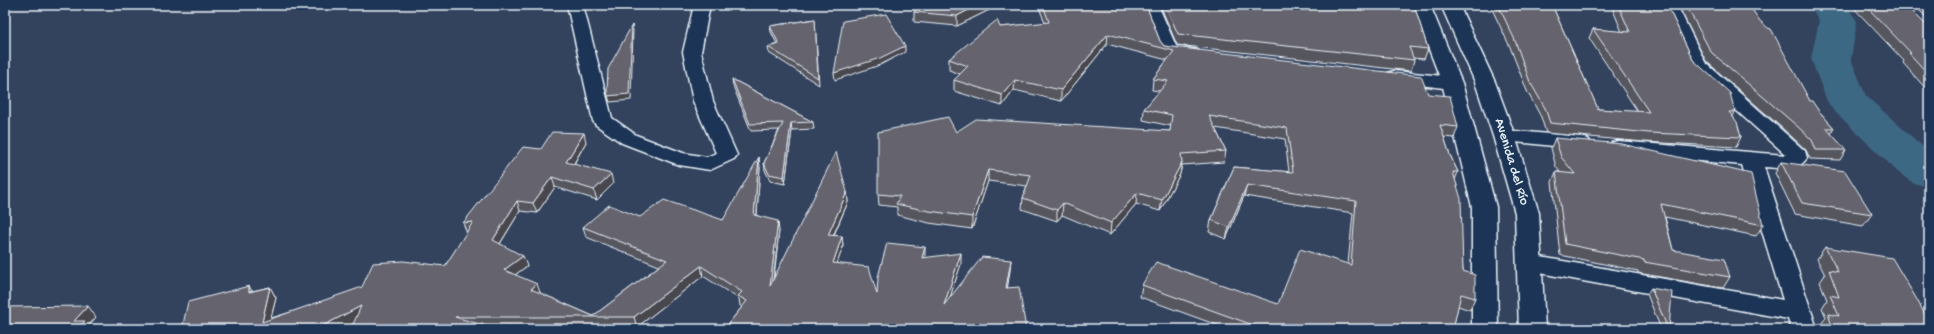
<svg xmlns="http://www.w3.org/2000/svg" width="1934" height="334" font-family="'Gochi Hand',sans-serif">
	<rect width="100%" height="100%" fill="#33435e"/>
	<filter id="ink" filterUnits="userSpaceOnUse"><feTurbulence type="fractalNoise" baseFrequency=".025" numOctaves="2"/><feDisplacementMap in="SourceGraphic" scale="8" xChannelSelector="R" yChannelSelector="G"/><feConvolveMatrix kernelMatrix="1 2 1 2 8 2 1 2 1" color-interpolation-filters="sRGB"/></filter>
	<g filter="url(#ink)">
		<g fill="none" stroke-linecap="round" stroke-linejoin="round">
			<path fill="#3d6883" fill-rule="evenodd" d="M1810,5H1846L1857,21L1851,59L1866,96L1929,152V187L1913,183L1899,173L1833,110L1827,101L1811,59L1819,21Z"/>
			<defs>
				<path id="street" d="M567,5H583L612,118L636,135L683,153L707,157L716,153L693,101L683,52L694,5H710L701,52L713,101L737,155L734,159L710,170L679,165L622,143L596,125L593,121Z
					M1142,5H1158L1176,46L1198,50L1201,54L1198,58L1192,59L1163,55Z
					M1661,5H1677L1705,62L1805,151L1807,158C1798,172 1779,168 1764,167L1817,329H1791L1788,319L1529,271L1521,269L1517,263L1521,257L1529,255L1783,300L1742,165L1618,153L1611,151L1608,147L1611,143L1618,141L1786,155L1690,69Z
					M1394,71L1452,77L1459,79L1461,83L1459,87L1452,89L1387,81L1385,77L1387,73Z
					M1504,130L1581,137L1588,139L1591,143L1588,147L1581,149L1497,140L1494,136L1497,132Z"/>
				<path id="secondary" d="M1412,5H1430L1462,83L1496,207L1498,329H1472V207L1442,83Z
					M1441,5H1459L1495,82L1515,136L1539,213L1545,329H1519L1515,213L1493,136L1475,82Z"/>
			</defs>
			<use href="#street" stroke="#e8f1f8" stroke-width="3"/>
			<use href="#secondary" stroke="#e8f1f8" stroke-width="3"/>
			<use href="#street" fill="#1d3557" fill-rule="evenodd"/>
			<use href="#secondary" fill="#1d3557" fill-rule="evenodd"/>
		</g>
		<path fill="#57565f" stroke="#e8f1f8" d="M999,5L957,26L914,22V12Z
			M1038,5H1146L1160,41L1164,46L1428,94L1458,127L1454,138L1444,137L1450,155L1458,172L1455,180L1463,271L1475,298L1470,310L1458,306L1453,329H1228L1140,297L1142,285L1278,304L1348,264L1353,213L1244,196L1226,239L1209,232L1211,220L1234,167L1289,172L1285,139L1215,128L1226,151L1224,162L1182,165L1180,174L1160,211L1136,204L1110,235L1062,215L1057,221L1022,209L1023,198L1027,186L988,181L972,229L929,223L897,215V207L879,205L878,194L956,132L1170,131L1171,126L1143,120L1144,109L1160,91L1152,90L1153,79L1167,60L1107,44L1061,101L1014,90L1002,106L954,91V80L960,74L949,70V59L1000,27L1045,23Z
			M1160,5H1414L1428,49L1424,59L1413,58L1414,60L1411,71L1177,45Z
			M1490,5H1552L1598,109L1638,112L1589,38L1593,29L1622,32L1611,5H1667L1693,60L1735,112L1733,116L1741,137L1736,147L1644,142L1546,133L1541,117L1527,91L1510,47Z
			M1678,5H1749L1810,101L1834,128L1831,134L1846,150L1840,160L1810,159L1806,150L1791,136L1706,61Z
			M1851,5H1906L1929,28V91H1928L1903,63L1904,61Z
			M1914,5H1929V20Z
			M815,19L819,85L769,53L768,47L777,44L771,32L770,26Z
			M732,79L813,122L814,129L792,130L785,184L770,181L765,170L764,163L779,130L751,131L733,86Z
			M1555,138L1763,225L1756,236L1665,217L1673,250L1730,277L1723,288L1638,273V271L1560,255L1552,182L1556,172H1560L1556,167L1551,148Z
			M586,142L574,164L613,184L597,200L555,187L537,213L520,211L500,244L527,266L515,275L540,293L593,316L659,266L586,237L583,227L640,217L723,220L760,167L757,215L779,231L774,278L847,192L848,202L834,235L842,236L843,246L837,263L877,294L925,257V258L961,264L950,297L1010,270L1007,288L1026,329H724L742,307L740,306L739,299L703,276L637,327H490L496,329H351L354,323L343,329H182L252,291L270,287L276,298L271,318L445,266L467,233L463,223L541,149Z
			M1781,162L1872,214L1863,226L1795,214L1775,173Z
			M1825,247L1929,329H1821L1820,326L1826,317L1822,308L1827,300L1820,282L1825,275L1817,259Z
			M1651,288L1669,329H1661L1647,294Z
			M5,307L96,317L89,325L91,329H7L5,328Z"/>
		<path fill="#47464d" stroke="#e8f1f8" d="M978,5H999L957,26V16Z
			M632,25L633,31L631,100L610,102L608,96Z
			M1108,34L1107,44L1061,101V90Z
			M905,46V52L880,65L835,80L834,73Z
			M1015,80L1014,90L1002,106V95Z
			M791,123L792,130L785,184L784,177Z
			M584,133L586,142L569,172L566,162Z
			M759,157L760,167L756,225L754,215Z
			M1182,162L1180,174L1160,211L1162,200Z
			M988,170V181L972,229V217Z
			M611,174L613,184L597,200L594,190Z
			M552,177L555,187L537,213L533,203Z
			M1247,185L1244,196L1226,239L1229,227Z
			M847,192L848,202L829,245L828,235Z
			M1137,193L1136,204L1110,235L1111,223Z
			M517,201L520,211L496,250L493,240Z
			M1063,203L1062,215L1057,221V210Z
			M778,221L779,231L771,296L770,286Z
			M842,236L843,246L834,273L833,263Z
			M925,247V257L923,269L922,258Z
			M961,253V264L944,315V305Z
			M523,256L527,266L508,280L504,270Z
			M1011,260L1010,270L1006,298V288Z
			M701,266L703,276L637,327L634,317Z
			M537,284L541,295L531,289Z
			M249,286L255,296L249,292Z
			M270,287L276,298L268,329L262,322Z
			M88,306L96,317L89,325L91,329H78L74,321Z
			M361,306L366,317L343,329H317Z"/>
		<path fill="#65646e" stroke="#e8f1f8" d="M917,5H978L957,16L914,12Z
			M1043,5H1146L1160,41L1164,46L1421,76L1428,94L1450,96L1458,127L1440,125L1450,155L1458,172H1453L1461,199L1463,271L1475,275V298L1461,294L1453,329H1264L1142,285L1156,262L1278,304L1300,249L1351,265L1356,201L1247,185L1229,227L1211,220L1234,167L1293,172L1287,128L1209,116L1226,151L1181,154L1182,162L1162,200L1137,193L1111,223L1063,203L1057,210L1023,198L1031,175L988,170L972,217L929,211L896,204L900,196L878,194V132L948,117L956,132L976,119L1170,131L1172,115L1144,109L1168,81L1153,79L1174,51L1108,34L1061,90L1015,80L1002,95L954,80L968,66L949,59L997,20L1000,27L1049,22Z
			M1165,5H1414L1428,49L1409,47L1414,60L1178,34Z
			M1498,5H1552L1598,109L1649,112L1593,29L1630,32L1618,5H1667L1693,60L1730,93L1735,112H1729L1737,122L1741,137L1649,133L1550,123L1545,108L1530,82L1514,38Z
			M1686,5H1749L1760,21L1768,28L1771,29L1810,101H1812L1818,110L1834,128H1826L1846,150H1816L1812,140L1797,126L1711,52Z
			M1865,5H1906L1929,28V75L1909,53H1911Z
			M886,14L905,46L880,58L834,73L843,21Z
			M815,19L818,78L768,47L779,44L770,26Z
			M632,25L629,94L608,96L607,91L608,69Z
			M732,79L813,122L791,123L784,177L769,174L764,163L783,123L750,124Z
			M552,132L584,133L566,162L611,174L594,190L552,177L533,203L517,201L493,240L523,256L504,270L537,284L531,289L593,316L667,260L583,227L609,205L640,217L664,200L723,220L759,157L754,215L778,221L770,286L836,152L847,192L828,235L842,236L833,263L869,267L877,294L878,277L887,243L925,247L922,258L961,253L944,305L982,257L1011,260L1006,288L1019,287L1026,329H724L747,301L738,296L742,292L701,266L634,317H455L496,329H394L388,327L371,329H351L361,306L317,329H182L188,302L249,286V292L270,287L262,322L362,287L373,263L403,261L445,266L473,222L463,223L523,147L541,149Z
			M1555,138L1622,144L1751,174L1763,225L1661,204L1673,250L1724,259L1730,277L1644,262V260L1565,244L1556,172L1575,174L1561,157Z
			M1781,162L1845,171L1872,214L1802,203Z
			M1825,247L1892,258L1916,298L1929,322V329H1833L1828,314L1839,316L1830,295L1839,297L1829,270L1838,272Z
			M1651,288L1672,292L1669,329H1668Z
			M88,306L74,321H85L78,329H18L5,322V307Z"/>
	</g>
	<g text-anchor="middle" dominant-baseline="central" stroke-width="3" stroke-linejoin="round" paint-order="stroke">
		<g font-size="14" fill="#e8f1f8" stroke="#1d3557">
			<text transform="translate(1511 162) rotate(73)">Avenida del Río</text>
		</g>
	</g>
	<rect width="1934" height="334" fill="none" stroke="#1d3557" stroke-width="20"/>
	<rect x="10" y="10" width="1914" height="314" fill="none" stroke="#e8f1f8" stroke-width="1.5" filter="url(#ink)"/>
</svg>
